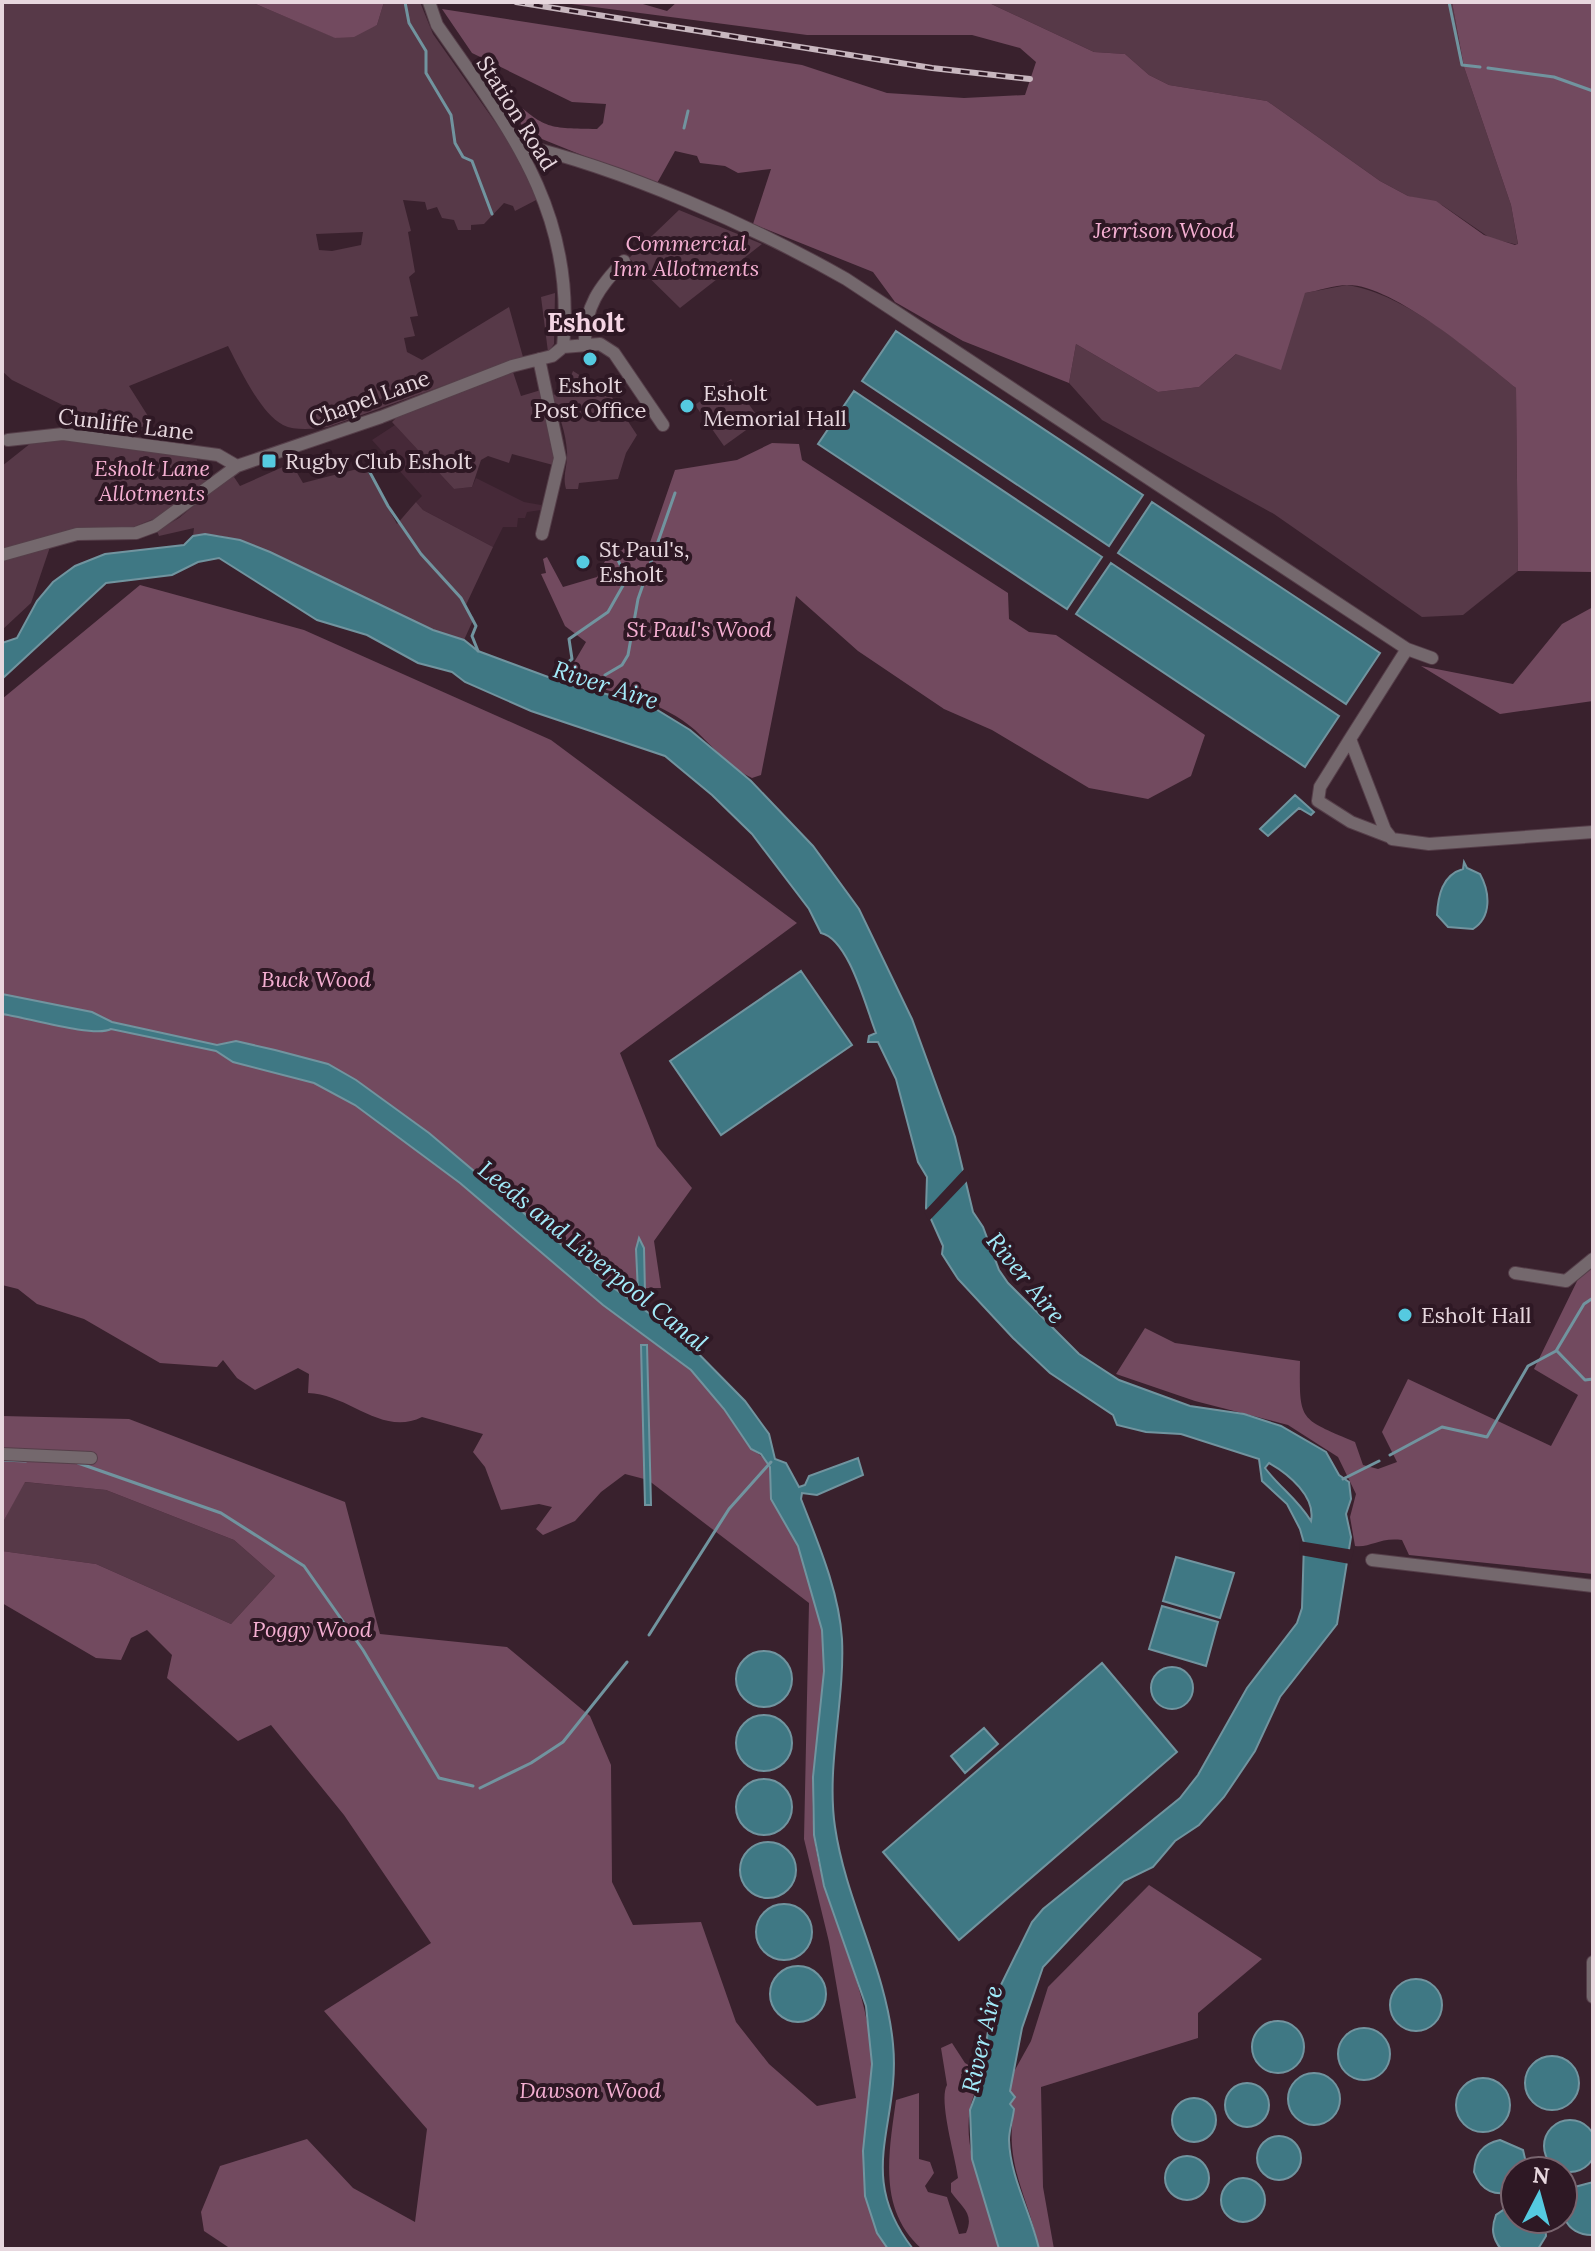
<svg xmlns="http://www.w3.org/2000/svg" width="1595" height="2251" font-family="Lora,serif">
	<rect width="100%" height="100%" fill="#39212d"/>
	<path fill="#462938" d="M395,425L454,489L472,487L476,478L524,502L541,505V510L527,512L525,518H518L517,527H503L493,547L423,510L416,502L422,496L372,440Z"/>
	<path fill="#573948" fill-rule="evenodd" d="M2,2H251L336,38L377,25L384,2H420L433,34L507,139L540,198L515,211L513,206L504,203L484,224L471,225V230H458L454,220L442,218L437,207L427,210L425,202L403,200L411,231L408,232L415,272L409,277L418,316L410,317L415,336L404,338L407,352L422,360L509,307L523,357L328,427C314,429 295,431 283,425C260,413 240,369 228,346L129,386L153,424L119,433L12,380L2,371ZM363,232L361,245L332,251L319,250L316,234Z
		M987,2H1452L1464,67L1511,205L1518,245L1490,238L1442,205L1408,196L1380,181L1267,101L1169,85L1149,75L1125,54L1094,52Z
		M679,210L762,244L680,308L629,258Z
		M1347,285C1407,294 1470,351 1516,388L1518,571L1463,615L1422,617L1274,514L1102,420L1069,383L1076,344L1158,392L1199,387L1305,293Z
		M555,293L554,344L548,352L541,297Z
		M573,371L610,394L637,435L626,453L618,479L579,483L578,489H566C562,475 568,466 567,452C566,432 559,415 552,396L566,388Z
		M513,372L521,396L541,390L555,457L553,465L512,454L509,463L488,456L481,460L472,487L454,489L392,422L398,416Z
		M731,379L760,420L724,446L695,405Z
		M53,439L196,456L199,468L211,478L156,518L131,528L71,529L2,549V466L31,443Z
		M285,466L288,473L296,471L303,483L365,467L397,524L416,502L423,510L493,547L465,607L474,618L464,640L433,630L240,540L217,535L193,536L194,528L159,536L157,531L179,518L232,474L240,486Z
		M50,547L31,603L2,630V561Z
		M24,1482L106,1490L234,1540L275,1576L231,1624L96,1564L2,1551V1524Z"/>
	<path fill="#724a5f" d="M251,2H384L377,25L354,37L335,38Z
		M556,2H636L667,11L677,2H987L1094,52L1125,54L1149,75L1169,85L1267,101L1380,181L1408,196L1436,201L1484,235L1515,245L1518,244L1511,205L1464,67L1452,2H1593V572L1518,571L1516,388C1480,359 1394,285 1348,285C1334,285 1318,291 1305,293L1281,370L1236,354L1199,387L1158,392L1076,344L1069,383L963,341L895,302L873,272L753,224L771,169L738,173L725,166L700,163L697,156L675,151L656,185L527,133L504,98L509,96C545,130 549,128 597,129L603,123L606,104L572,102L472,53L442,9L802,65L887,93L964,98L1025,95L1036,62L1020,48L972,35H807Z
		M772,443L799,444L802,460L1008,593L1009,619L1029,632L1056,635L1205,735L1191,776L1148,799L1089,788L992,730L944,709L858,651L796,596L761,775L752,778C730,768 713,747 695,730C663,702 619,692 579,684L573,664L586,642L565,626L541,574L546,573L543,559L547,557L563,587L597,577L614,543L644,560L675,470L737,460Z
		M140,585L304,630L551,740L797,923L620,1053L657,1146L692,1188L654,1241L661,1288H642L636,1329C655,1343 677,1356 694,1372C716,1394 730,1420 748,1445C754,1454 764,1454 769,1465C775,1479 771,1498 778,1512C781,1517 787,1521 790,1526C808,1557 824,1618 824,1654C824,1714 808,1774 814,1835C822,1909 865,1974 871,2050C877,2120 844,2185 888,2249H231L204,2231L201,2212L220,2166L307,2139L353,2188L415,2222L427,2129L324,2011L431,1943L344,1815L271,1725L238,1741L167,1678L172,1655L147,1630L131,1638L121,1660L96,1658L2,1603V1551L96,1564L231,1624L275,1576L234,1540L106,1490L25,1482L2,1524V1416L129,1419L345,1502L380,1634L507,1647L590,1716L611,1765L612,1882L633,1925L701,1922L736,2022L769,2064L817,2106L856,2098L829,1942L804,1839L809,1603L648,1480L625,1474L601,1492L575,1521L543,1535L536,1529L552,1507L539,1504L501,1510L485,1467L473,1452L483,1434L422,1417C382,1437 349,1394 308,1393L309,1374L298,1368L255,1390L237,1378L223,1360L217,1367L160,1363L84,1319L37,1304L18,1289L2,1285V699Z
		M1593,607V701L1500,714L1421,666L1513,684L1562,624Z
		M1593,1267V1574L1409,1555L1402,1540C1379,1537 1371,1548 1355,1546L1350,1517L1356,1494L1338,1457L1288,1425L1195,1401L1116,1374L1145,1328L1175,1343L1300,1361C1299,1423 1300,1418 1355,1442L1363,1465L1378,1469L1397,1462L1382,1432L1408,1379L1551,1446L1578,1395L1534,1369L1581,1273Z
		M1149,1885L1262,1959L1198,2013V2038L1041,2087L1043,2187L1054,2249H1039C1028,2195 1004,2166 1014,2109L1010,2104L1011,2077L1031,2041L1048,1987Z
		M952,2043L965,2063L972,2067L961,2074L962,2090L975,2092C954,2144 990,2199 999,2249H922C877,2210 889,2152 896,2100L919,2093V2159L930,2162L934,2173L925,2186L928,2192L947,2197L959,2234L966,2233C975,2213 961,2207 951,2192V2183L958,2178C956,2159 938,2100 947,2085L941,2048Z"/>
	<path fill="#3f7884" stroke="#71949f" stroke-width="2" fill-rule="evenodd" d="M896,331L1143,495L1109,546L862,381Z
		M854,391L1102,557L1067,609L818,444Z
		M1152,502L1380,653L1346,704L1118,553Z
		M205,534L240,540L270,552L433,630L464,640L478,651L567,684L649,705L690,730L751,781L813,846L859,909L912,1019L955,1137L973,1212L983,1227L999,1270L1008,1283L1079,1354L1119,1380L1190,1406L1244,1414L1281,1426L1326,1452L1339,1475L1349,1482L1351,1499L1346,1514L1351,1537L1337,1624L1280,1697L1255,1751L1224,1797L1199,1825L1175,1841L1153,1867L1124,1881L1043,1967L1022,2028L1010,2091L1015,2097L1010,2104L1014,2109C1013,2119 1009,2130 1009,2140C1010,2177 1031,2213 1039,2249H999L972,2159L970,2110L979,2086L993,2001L1032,1922L1043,1909L1180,1798L1198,1775L1247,1688L1297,1623L1302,1608L1304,1543L1300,1529L1287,1504L1262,1481L1259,1459L1181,1434L1146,1432L1117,1425L1113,1415L1050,1373L1013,1338L958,1279L942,1254L943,1246L926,1208L927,1177L918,1162L896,1079L878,1042H868L869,1036L876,1033C866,1008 849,939 821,933L809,909L752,834L712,795L665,756L531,711L465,682L452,672L418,663L367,635L317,620L219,558L198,562L172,575L106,583L2,679V643L17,638L37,601L53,582L75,566L105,554L184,545L193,536ZM1269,1463C1289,1474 1316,1497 1311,1521C1296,1497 1280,1488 1265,1468Z
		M1111,563L1339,716L1305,767L1076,614Z
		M1295,795L1314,812L1311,815L1299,808L1268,836L1260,829Z
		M1464,862L1467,868L1480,874C1490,892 1492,917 1473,929L1448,927L1437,915C1438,896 1442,875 1463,869Z
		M801,971L852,1045L721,1135L670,1061Z
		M2,994L92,1012L112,1022L217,1045L236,1041L275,1050L328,1064L356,1080L429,1133L608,1284L681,1336L745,1401L769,1434L775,1459L786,1463L799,1487L805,1485L809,1476L858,1458L863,1475L817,1495L802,1493L801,1499C818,1543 839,1591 842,1639C845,1701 826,1766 835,1827C846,1902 886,1969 893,2044C901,2125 854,2173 913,2249H888L877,2233L865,2196L863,2151L872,2064L866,2006L824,1886L814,1835L813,1777L824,1671L822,1630L798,1546L771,1499L770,1467L761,1454L751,1449L724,1409L691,1370L603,1305L460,1183L355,1105L314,1083L233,1062L216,1051L111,1029C94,1038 25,1017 2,1014Z
		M639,1238L644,1248L645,1292H638L636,1249Z
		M641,1345H647L651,1505H645Z
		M1176,1557L1234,1573L1220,1618L1163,1601Z
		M1162,1606L1218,1622L1206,1666L1149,1649Z
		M736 1679a28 28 0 1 1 56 0a28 28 0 1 1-56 0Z
		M1102,1663L1177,1752L959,1940L883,1852Z
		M1151 1688a21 21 0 1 1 42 0a21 21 0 1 1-42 0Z
		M736 1743a28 28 0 1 1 56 0a28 28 0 1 1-56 0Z
		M984,1728L998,1744L965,1773L951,1756Z
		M736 1807a28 28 0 1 1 56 0a28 28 0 1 1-56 0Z
		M740 1870a28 28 0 1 1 56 0a28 28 0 1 1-56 0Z
		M756 1932a28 28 0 1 1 56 0a28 28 0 1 1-56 0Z
		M770 1994a28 28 0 1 1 56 0a28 28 0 1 1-56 0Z
		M1390 2005a26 26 0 1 1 52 0a26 26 0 1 1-52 0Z
		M1252 2047a26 26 0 1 1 52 0a26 26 0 1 1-52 0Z
		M1338 2054a26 26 0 1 1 52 0a26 26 0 1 1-52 0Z
		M1525 2083a27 27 0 1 1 54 0a27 27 0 1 1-54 0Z
		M1288 2099a26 26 0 1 1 52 0a26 26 0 1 1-52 0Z
		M1456 2105a27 27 0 1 1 54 0a27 27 0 1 1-54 0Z
		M1225 2105a22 22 0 1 1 44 0a22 22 0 1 1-44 0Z
		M1172 2120a22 22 0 1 1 44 0a22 22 0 1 1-44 0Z
		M1544 2146a26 26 0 1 1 52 0a26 26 0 1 1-52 0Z
		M1257 2158a22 22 0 1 1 44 0a22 22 0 1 1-44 0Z
		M1500,2140L1523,2150L1528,2171H1515V2190C1496,2198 1481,2191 1474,2172C1475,2154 1482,2144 1500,2140Z
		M1165 2178a22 22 0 1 1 44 0a22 22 0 1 1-44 0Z
		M1221 2200a22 22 0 1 1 44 0a22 22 0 1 1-44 0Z
		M1593,2182V2235C1565,2236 1554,2208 1571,2188Z
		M1515,2202V2219H1545L1546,2236L1538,2249H1501C1492,2238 1491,2228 1496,2215Z"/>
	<path fill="#39212d" d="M967,1166L970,1178L929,1221L924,1212Z
		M1299,1541L1354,1550L1350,1564L1300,1555Z"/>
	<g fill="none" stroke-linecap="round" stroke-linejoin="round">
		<path stroke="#71949f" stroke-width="3" d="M405,2L409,23L426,51V73L451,115L455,143L463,157L472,161L492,214
			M1449,2L1462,65L1480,67
			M1488,68L1554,77L1593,91
			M684,128L688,111
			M367,467L388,506L421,554L461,598L476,626L472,636L478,651
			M605,675L622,665L628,655L638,599L675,493
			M558,680L559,670L572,659L569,639L608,612L629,575L624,574L613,548
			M1557,1351L1585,1380L1593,1379
			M1390,1455L1442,1427L1487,1437L1528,1366L1556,1351L1584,1304L1593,1298
			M2,1460L26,1461
			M78,1463L221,1513L304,1566L363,1650L439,1778L473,1786
			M1343,1479L1379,1461
			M649,1635L729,1509L771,1462
			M480,1788L531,1763L563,1742L627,1662"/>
		<defs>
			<path id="minor" d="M429,2L437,25C509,128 577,213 563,347
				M517,144C621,168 753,226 846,279L1407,649L1432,658
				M585,344C584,307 600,286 624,261
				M539,359L560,458L542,534
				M8,440L63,434L218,455L237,466
				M2,555L77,534L136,533L155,526L237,466L381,417L512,366L552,356L563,347L600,344L614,353L663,425
				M1407,649L1350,739L1385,830L1392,839L1429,844L1593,832
				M1350,739L1320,787L1318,801L1351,822L1390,837
				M1515,1273L1566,1281L1593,1259
				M2,1454L91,1458
				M1372,1560L1593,1586
				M1593,1962V1997"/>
		</defs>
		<use href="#minor" stroke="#553e49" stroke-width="14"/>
		<use href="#minor" stroke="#74686d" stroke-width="12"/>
		<defs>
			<path id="rail" d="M516,2L932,68L1030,79"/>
		</defs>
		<use href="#rail" stroke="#c8b7bf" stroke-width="6"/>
		<use href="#rail" stroke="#2e1824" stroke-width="3" stroke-dasharray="9" stroke-linecap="butt"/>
	</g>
	<g fill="#55cae0" stroke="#2e1824" stroke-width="3">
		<circle cx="590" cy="359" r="8"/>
		<circle cx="687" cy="406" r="8"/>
		<rect x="261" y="453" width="16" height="16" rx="4"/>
		<circle cx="583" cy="562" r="8"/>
		<circle cx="1405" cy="1315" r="8"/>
	</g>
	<g text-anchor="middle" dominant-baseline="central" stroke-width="8" stroke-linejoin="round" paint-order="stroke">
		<g font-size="22" fill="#e7d7de" stroke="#2e1824">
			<text transform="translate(517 113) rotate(58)">Station Road</text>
			<text transform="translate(369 398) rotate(-20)">Chapel Lane</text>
			<text transform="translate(126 424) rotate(7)">Cunliffe Lane</text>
		</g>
		<g font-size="22" font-style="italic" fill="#f5afd2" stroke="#2e1824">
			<text x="1164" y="230">Jerrison Wood</text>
			<text x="686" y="243">Commercial<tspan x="686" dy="25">Inn Allotments</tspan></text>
			<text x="152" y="468">Esholt Lane<tspan x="152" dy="25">Allotments</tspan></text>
			<text x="699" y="629">St Paul's Wood</text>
			<text x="316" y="979">Buck Wood</text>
			<text x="312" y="1629">Poggy Wood</text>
			<text x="590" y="2090">Dawson Wood</text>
		</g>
		<g font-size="22" fill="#e7d7de" stroke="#2e1824" text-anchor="start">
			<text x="590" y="385" text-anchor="middle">Esholt<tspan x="590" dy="25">Post Office</tspan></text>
			<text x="703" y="393">Esholt<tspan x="703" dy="25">Memorial Hall</tspan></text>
			<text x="285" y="461">Rugby Club Esholt</text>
			<text x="599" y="549">St Paul's,<tspan x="599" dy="25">Esholt</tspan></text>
			<text x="1421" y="1315">Esholt Hall</text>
		</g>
		<g font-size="24" font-style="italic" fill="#a3ebfa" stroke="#2e1824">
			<text transform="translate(606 685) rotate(18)">River Aire</text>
			<text transform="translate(593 1256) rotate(39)">Leeds and Liverpool Canal</text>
			<text transform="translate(1026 1278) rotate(51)">River Aire</text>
			<text transform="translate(982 2039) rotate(-77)">River Aire</text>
		</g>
		<g font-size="26" font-weight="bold" fill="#f4d4e3" stroke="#2e1824">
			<text x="586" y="322">Esholt</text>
		</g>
	</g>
	<rect width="1595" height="2251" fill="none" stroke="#e7d7de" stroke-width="8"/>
	<g transform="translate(1539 2195) rotate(6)"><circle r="38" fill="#2e1824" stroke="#78646e" stroke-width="2"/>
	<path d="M0-6L14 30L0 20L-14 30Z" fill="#55cae0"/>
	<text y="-12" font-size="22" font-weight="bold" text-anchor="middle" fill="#e7d7de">N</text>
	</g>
</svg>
